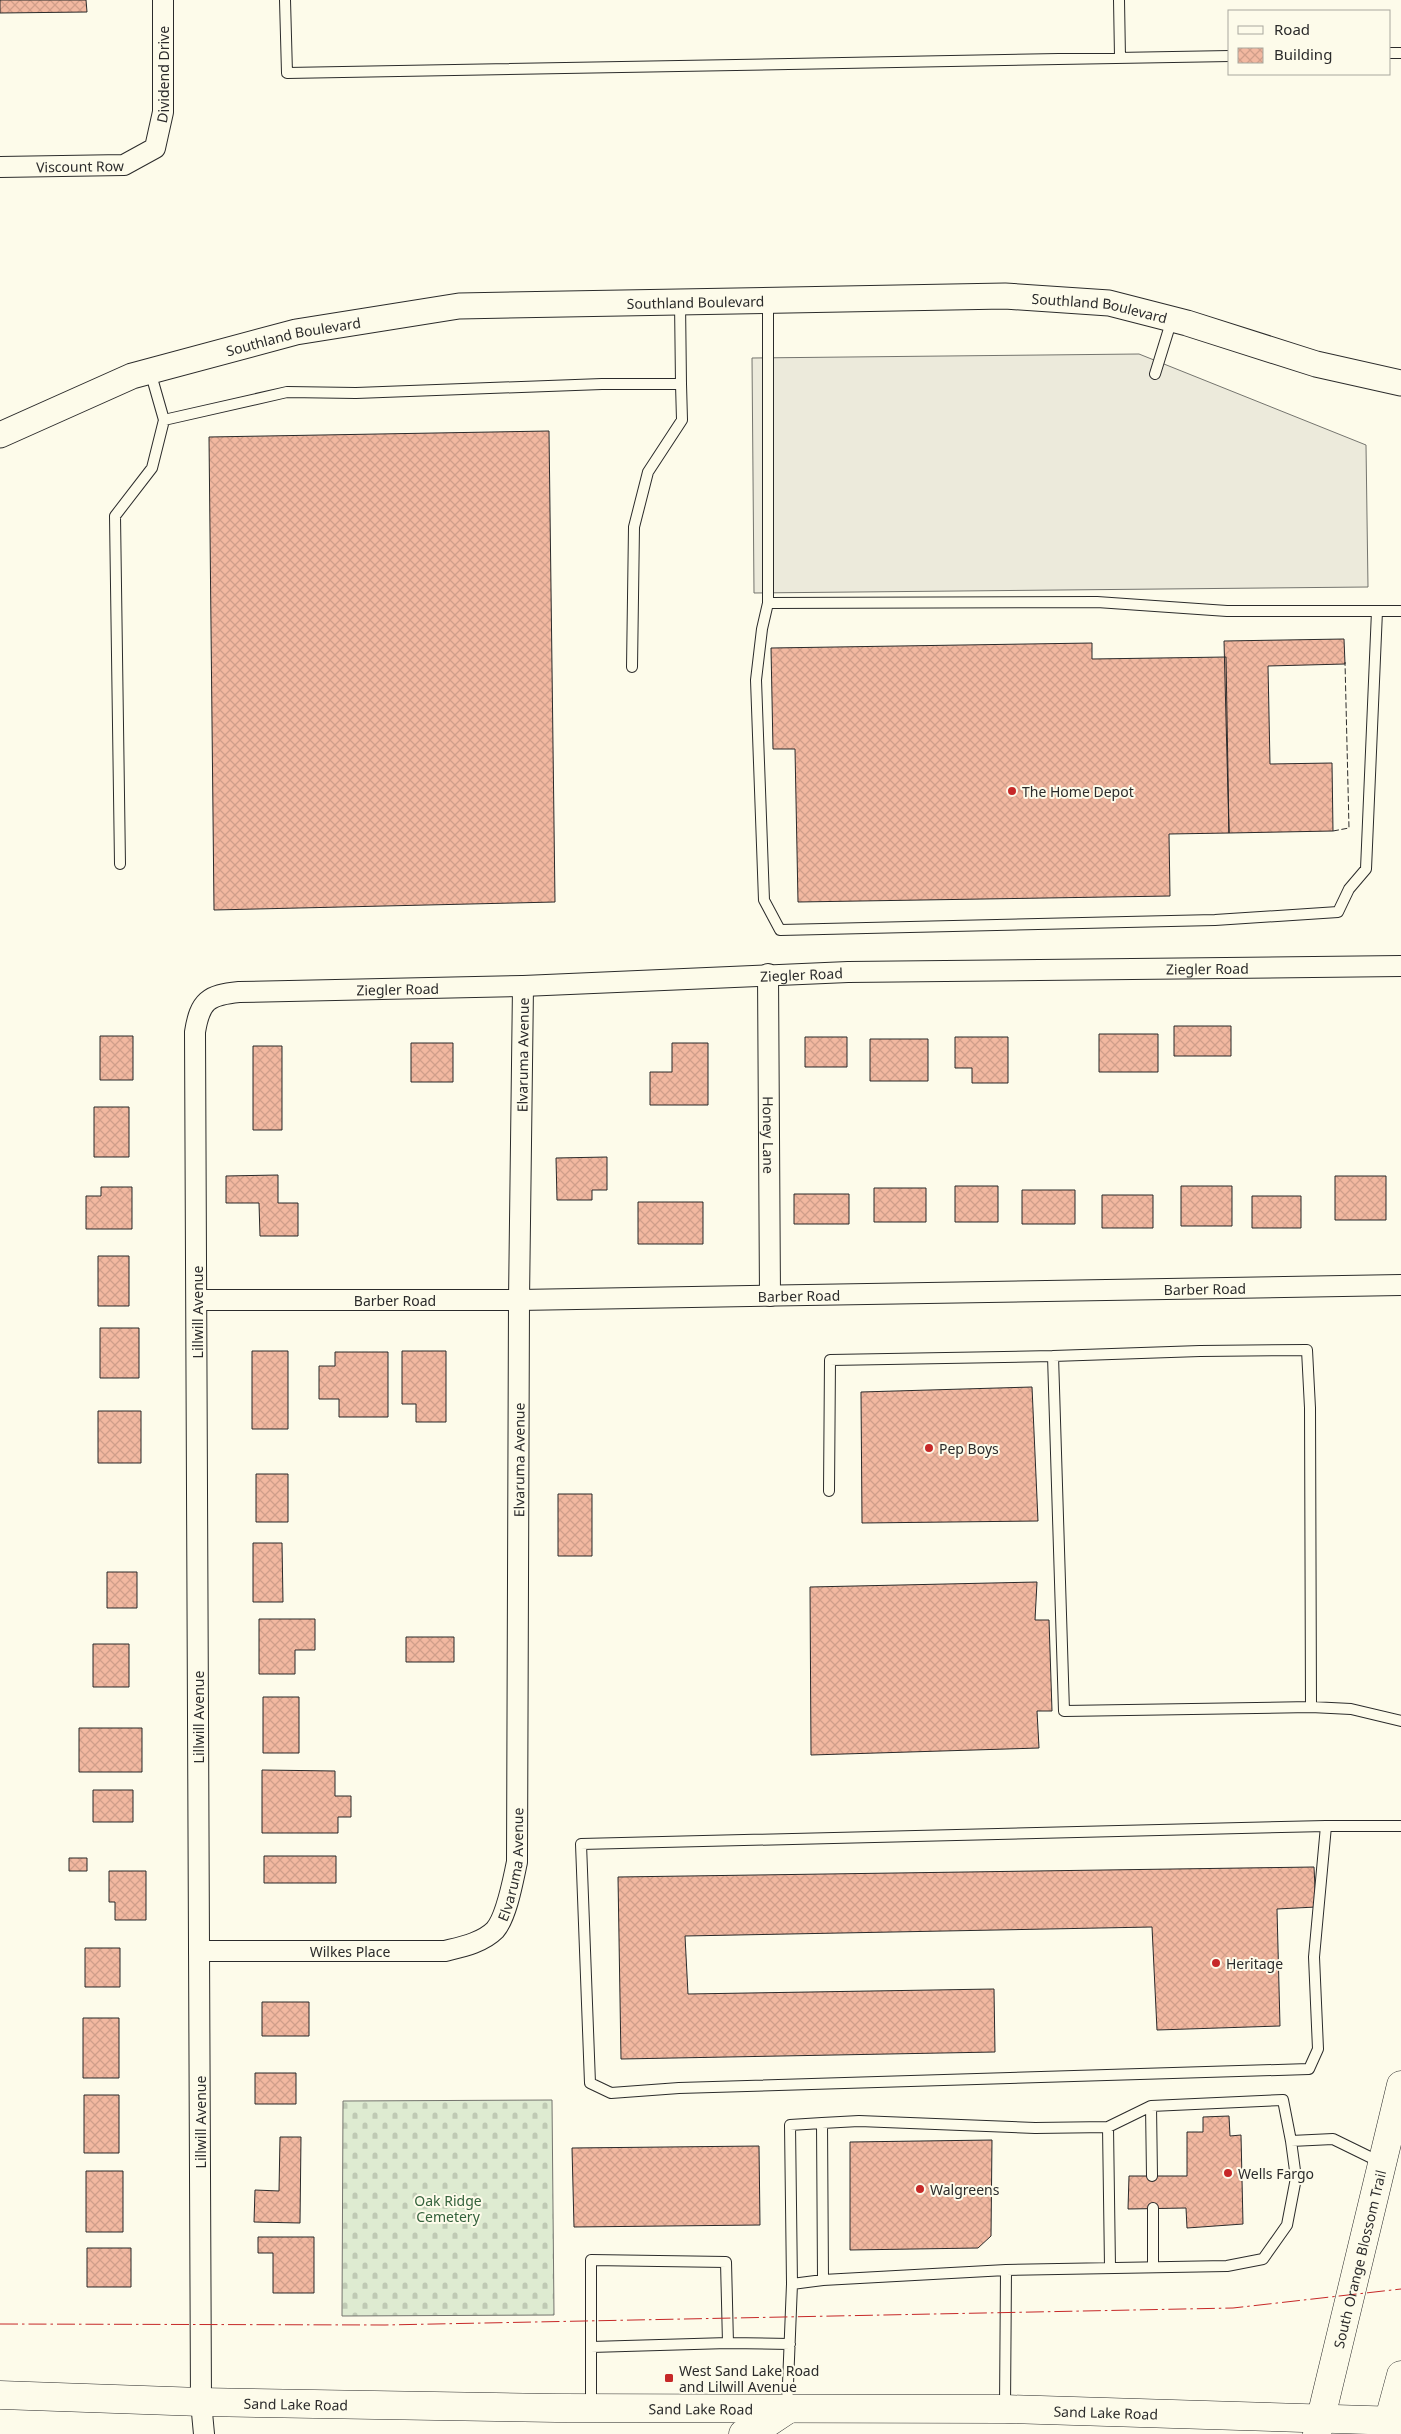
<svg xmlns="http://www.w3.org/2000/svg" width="1401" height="2434" font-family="'Noto Sans',sans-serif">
	<defs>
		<pattern id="cemetery-stones" width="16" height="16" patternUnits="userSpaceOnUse" patternTransform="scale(1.25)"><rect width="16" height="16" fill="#deebd1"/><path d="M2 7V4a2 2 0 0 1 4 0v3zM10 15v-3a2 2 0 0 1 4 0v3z" fill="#bfcab4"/></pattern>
		<pattern id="building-cross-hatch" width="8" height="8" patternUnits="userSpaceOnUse" patternTransform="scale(1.25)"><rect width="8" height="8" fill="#f2b8a0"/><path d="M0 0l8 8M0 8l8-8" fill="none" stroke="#d09e8a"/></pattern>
	</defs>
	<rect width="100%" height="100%" fill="#fdfbea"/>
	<path fill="url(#cemetery-stones)" stroke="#74746e" d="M552,2100L554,2315L342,2316L343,2101Z"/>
	<path fill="#eceadb" stroke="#74746e" d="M1139,354L1366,445L1368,587L754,593L752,358Z"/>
	<path fill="url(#building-cross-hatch)" stroke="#2b2b2b" d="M0,0H86L87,12L0,13Z
		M549,431L555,902L214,910L209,437Z
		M1344,639L1345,664L1268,666L1270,764L1332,763L1333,831L1229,833L1224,641Z
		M1092,643V659L1226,657L1229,833L1169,834L1170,896L798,902L795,749H773L771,648Z
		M1174,1026H1231V1056H1174Z
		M1099,1034H1158V1072H1099Z
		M100,1036H133V1080H100Z
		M805,1037H847V1067H805Z
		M955,1037H1008V1083H972V1068H955Z
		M870,1039H928V1081H870Z
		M411,1043H453V1082H411Z
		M672,1043H708V1105H650V1072H672Z
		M253,1046H282V1130H253Z
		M94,1107H129V1157H94Z
		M607,1157V1190H592V1200H557L556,1158Z
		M278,1175V1203H298V1236H260L259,1203H226V1176Z
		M1335,1176H1386V1220H1335Z
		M955,1186H998V1222H955Z
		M1181,1186H1232V1226H1181Z
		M101,1187H132V1229H86V1196H101Z
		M874,1188H926V1222H874Z
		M1022,1190H1075V1224H1022Z
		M794,1194H849V1224H794Z
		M1102,1195H1153V1228H1102Z
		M1252,1196H1301V1228H1252Z
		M638,1202H703V1244H638Z
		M98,1256H129V1306H98Z
		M100,1328H139V1378H100Z
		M252,1351H288V1429H252Z
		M402,1351H446V1422H416V1404H402Z
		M335,1352H388V1417H339V1399H319V1366H335Z
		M1032,1387L1038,1521L862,1523L861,1392Z
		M98,1411H141V1463H98Z
		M256,1474H288V1522H256Z
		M558,1494H592V1556H558Z
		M253,1543H282L283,1602H253Z
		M107,1572H137V1608H107Z
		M1037,1582L1035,1620H1049L1052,1711H1037L1039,1748L811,1755L810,1587Z
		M259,1619H315V1650H295V1674H259Z
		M406,1637H454V1662H406Z
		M93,1644H129V1687H93Z
		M263,1697H299V1753H263Z
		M79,1728H142V1772H79Z
		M262,1770L335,1771V1796H351V1817H338V1833H262Z
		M93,1790H133V1822H93Z
		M264,1856H336V1883H264Z
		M69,1858H87V1871H69Z
		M1314,1867L1316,1907L1277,1909L1280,2026L1157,2030L1152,1927L685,1936L688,1994L994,1989L995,2052L621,2059L618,1877Z
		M109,1871H146V1920H115V1902H109Z
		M85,1948H120V1987H85Z
		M262,2002H309V2036H262Z
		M83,2018H119V2078H83Z
		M255,2073H296V2104H255Z
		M84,2095H119V2153H84Z
		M1229,2116L1230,2136L1241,2135L1243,2224L1187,2228L1186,2208L1128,2209L1129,2176H1187V2132H1203V2117Z
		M280,2137H301L300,2223L254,2222L255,2190L279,2191Z
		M992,2140L991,2236L978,2248L850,2250V2142Z
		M759,2146L760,2225L574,2227L572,2148Z
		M86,2171H123V2232H86Z
		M258,2237H314V2293H273V2253H258Z
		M87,2248H131V2287H87Z"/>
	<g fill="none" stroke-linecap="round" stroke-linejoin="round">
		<defs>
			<path id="service" d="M285,0L287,73L1230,56
				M1119,0L1120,57
				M1390,53H1401
				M768,300V603L1097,602L1227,611H1401
				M1155,374L1172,319
				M164,420L287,392L356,393L602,384H681L680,302
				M768,603L762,629L756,680L764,900L780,930L1215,920L1338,912L1349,889L1366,869L1377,611
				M632,667L634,527L648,472L682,420L681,384
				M120,864L115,516L152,468L164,420L150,371
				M829,1491L830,1360L1053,1356
				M1311,1707L1310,1408L1307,1350L1200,1351L1053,1356L1064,1711L1311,1707L1351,1709L1401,1721
				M1326,1826L1314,1957L1318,2049L1309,2069L679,2088L611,2093L590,2083L581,1844L1326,1826H1401
				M1151,2106L1152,2176
				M1108,2127L1110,2267
				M1153,2208V2267
				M1006,2270L823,2280L822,2123L859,2121L1035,2128L1108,2127L1151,2106L1283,2100L1291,2141
				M792,2284L790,2125L822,2123
				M591,2347L728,2343L790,2344
				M591,2407V2260L726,2262L728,2343
				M1005,2408L1006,2270L1227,2266L1263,2259L1287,2225L1296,2178L1291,2141L1333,2139L1380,2162
				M787,2409L792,2284L823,2280"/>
			<g id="minor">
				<path id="s1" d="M0,167L124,165L155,148L163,112V0"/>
				<path id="s2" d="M768,974L770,1296"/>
				<path id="s3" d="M197,1300H519L1401,1285"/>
				<path id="s4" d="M199,1951H445C461,1947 482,1943 495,1930C507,1916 513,1880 517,1862L519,1300L523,986"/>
				<path id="s5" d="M204,2434L201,2402L195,1032C200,1001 208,995 239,992L523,986L848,972L1401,966"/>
			</g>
			<g id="tertiary">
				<path id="s6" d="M0,435L132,376L296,332L459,306L1005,296L1109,303L1187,323L1316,364L1401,383"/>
			</g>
			<g id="primary">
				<path id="s7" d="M0,2395L201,2402L556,2408L1005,2409L1401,2421"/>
				<path d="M743,2434L760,2428L787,2410"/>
				<path id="s8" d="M1317,2434L1401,2085"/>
				<path d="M1385,2434L1401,2375"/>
			</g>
		</defs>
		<use href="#service" stroke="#2b2b2b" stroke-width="12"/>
		<use href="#minor" stroke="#2b2b2b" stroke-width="22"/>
		<use href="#tertiary" stroke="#2b2b2b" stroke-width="27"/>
		<use href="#primary" stroke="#2b2b2b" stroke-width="29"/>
		<use href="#service" stroke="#fdfbea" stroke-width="10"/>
		<use href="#minor" stroke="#fdfbea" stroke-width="20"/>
		<use href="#tertiary" stroke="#fdfbea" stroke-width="25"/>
		<use href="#primary" stroke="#fdfbea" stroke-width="28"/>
		<path stroke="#2b2b2b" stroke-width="1" stroke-dasharray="6 2.5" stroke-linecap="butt" d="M1333,831L1349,828L1345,662"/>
		<path stroke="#c62828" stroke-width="1" stroke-dasharray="18 4 2.5 4" stroke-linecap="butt" d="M0,2324L385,2325L1233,2308L1401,2289"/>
	</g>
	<g fill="#c62828" stroke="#fdfbea" stroke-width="2">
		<circle cx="1012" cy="791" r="5"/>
		<circle cx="929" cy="1448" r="5"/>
		<circle cx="1216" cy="1963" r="5"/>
		<circle cx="1228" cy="2173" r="5"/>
		<circle cx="920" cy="2189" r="5"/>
		<rect x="664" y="2373" width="10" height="10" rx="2.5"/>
	</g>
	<g text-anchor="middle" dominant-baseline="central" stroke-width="4" stroke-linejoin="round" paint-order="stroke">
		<g font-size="14" fill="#2b2b2b" stroke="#fdfbea">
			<text stroke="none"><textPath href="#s1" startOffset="234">Dividend Drive</textPath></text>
			<text stroke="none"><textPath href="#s1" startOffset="80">Viscount Row</textPath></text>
			<text stroke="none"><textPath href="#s6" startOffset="716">Southland Boulevard</textPath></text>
			<text stroke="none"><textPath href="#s6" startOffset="1121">Southland Boulevard</textPath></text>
			<text stroke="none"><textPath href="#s6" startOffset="311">Southland Boulevard</textPath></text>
			<text stroke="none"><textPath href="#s5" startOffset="2438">Ziegler Road</textPath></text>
			<text stroke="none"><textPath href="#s5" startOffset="2032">Ziegler Road</textPath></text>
			<text stroke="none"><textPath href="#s5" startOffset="1628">Ziegler Road</textPath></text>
			<text stroke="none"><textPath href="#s4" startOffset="1180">Elvaruma Avenue</textPath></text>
			<text stroke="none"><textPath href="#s2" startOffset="161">Honey Lane</textPath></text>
			<text stroke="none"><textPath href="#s3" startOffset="1008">Barber Road</textPath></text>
			<text stroke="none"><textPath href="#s3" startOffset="602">Barber Road</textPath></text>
			<text stroke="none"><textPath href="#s3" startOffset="198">Barber Road</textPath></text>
			<text transform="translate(197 1312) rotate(-90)">Lillwill Avenue</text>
			<text stroke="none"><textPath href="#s4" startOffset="775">Elvaruma Avenue</textPath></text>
			<text transform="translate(198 1717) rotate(-90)">Lillwill Avenue</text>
			<text stroke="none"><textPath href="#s4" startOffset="370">Elvaruma Avenue</textPath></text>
			<text stroke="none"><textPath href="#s4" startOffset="151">Wilkes Place</textPath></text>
			<text transform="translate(200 2122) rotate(-90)">Lillwill Avenue</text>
			<text stroke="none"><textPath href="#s8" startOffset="180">South Orange Blossom Trail</textPath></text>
			<text stroke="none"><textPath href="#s7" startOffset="296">Sand Lake Road</textPath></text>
			<text stroke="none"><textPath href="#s7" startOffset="701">Sand Lake Road</textPath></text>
			<text stroke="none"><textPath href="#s7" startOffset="1106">Sand Lake Road</textPath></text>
		</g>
		<g font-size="14" fill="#2b2b2b" stroke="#fdfbea" text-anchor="start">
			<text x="1022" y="791">The Home Depot</text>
			<text x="939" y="1448">Pep Boys</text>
			<text x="1226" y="1963">Heritage</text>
			<text x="1238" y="2173">Wells Fargo</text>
			<text x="930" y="2189">Walgreens</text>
			<text x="679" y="2370">West Sand Lake Road<tspan x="679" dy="16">and Lilwill Avenue</tspan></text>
		</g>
		<g font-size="14" fill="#34623c" stroke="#fdfbea">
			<text x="448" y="2200">Oak Ridge<tspan x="448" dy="16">Cemetery</tspan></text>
		</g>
	</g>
	<rect x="1228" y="10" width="162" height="65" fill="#fdfbea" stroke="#a9a89e"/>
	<rect x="1238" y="26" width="25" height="8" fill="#fdfbea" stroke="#a9a89e"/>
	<text x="1274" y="35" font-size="15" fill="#2b2b2b">Road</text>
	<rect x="1238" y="48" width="25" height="15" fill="url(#building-cross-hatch)" stroke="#a9a89e"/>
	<text x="1274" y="60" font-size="15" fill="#2b2b2b">Building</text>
</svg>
